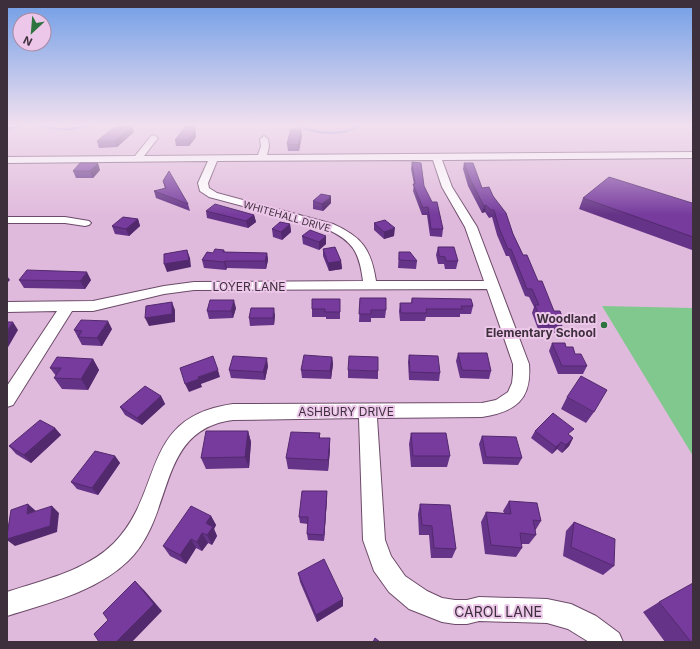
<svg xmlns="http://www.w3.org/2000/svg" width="700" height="649" font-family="Inter,sans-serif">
	<rect width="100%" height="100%" fill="#e0badc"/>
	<path fill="#81c88e" d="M602,306L693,308V456Z"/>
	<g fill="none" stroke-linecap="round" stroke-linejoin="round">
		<path stroke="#5e7ce2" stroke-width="2" d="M35,125C55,130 71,131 91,125
			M298,125C317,135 343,136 361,125
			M7,129L25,125"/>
		<defs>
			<path id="minor" d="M154,135L158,138L144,156L258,155L261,146L260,139L264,136L268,139L269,146L267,155L693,152V158L442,160L452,187L477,227L529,364C532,400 515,412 482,417L377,418L385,540L391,556L405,576L427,591L442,598L455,600H467L479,597L547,599L571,604L596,616L619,633L623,642H589L568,629L547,623L479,621L467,624H455L442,622L409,609L389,592L374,571L363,540L359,418L233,420C155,430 176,515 128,561C96,592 48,603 7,616V592C43,580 86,571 114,543C165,491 139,417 233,404L482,403L496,400L508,392L512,383L513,374V364L487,289L194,290L164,294L93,311H72L13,405L7,407V386L57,311L7,312V302L93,301L164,286L194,282L363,281C359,251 353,241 325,228L209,197L200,191L198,183L208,161L7,163V157L135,156L151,136ZM433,160L442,187L465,227L484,281H376C371,249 362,237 333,224L217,193L209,188L208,183L217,161Z
				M7,217H65L89,221L91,223L89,225L85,226L65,223H7Z"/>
		</defs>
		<use href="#minor" stroke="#6c4b69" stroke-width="2"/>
		<use href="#minor" fill="#fff" fill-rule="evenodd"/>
	</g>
	<path fill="#653387" d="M132,126L134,132L117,147L99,148L97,141Z
		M302,135L299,151H288L287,144Z
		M196,137L189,146H176L175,140Z
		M412,162L424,186L443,229L442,237L430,236L427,215H422L413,191L414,184L411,169Z
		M464,163L482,188L493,196L513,234L523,255L554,311L563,319L561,323L562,326L559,333L539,332L532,313L534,307L529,297L525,296L509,256H506L497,235L492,217L489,218L485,212L482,213L468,186L463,169Z
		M100,170L93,178H76L73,171Z
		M163,181L188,204L190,211L156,198L154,191L165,189Z
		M583,198L692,203L693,201V249L692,250L579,209Z
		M313,201L331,203L323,211L313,209Z
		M206,211L254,215L256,222L248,228L207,218Z
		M138,219L140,226L129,236L115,234L112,226Z
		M374,223L394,236L384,239L374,230Z
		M290,224L291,232L282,240L273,237L272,229Z
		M302,236H326V244L319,250L303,244Z
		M438,247L458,261L456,269H445L444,264H438L436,255Z
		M323,249L341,261L342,269L329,271L323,256Z
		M224,250L225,252L267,253L268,260L266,269L227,268L226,270L204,268L202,260L213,253Z
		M399,252L417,261L416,269L398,268Z
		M19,280H91L85,289L24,288Z
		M360,298L386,310L385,318H371V322H359Z
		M412,298L473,306L471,314H460V317H426L425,321H400L399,311L400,303H411Z
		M340,299V319H326V317H312V309Z
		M236,308L233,318L209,319L207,311Z
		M275,315L274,325L250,326L249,318Z
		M112,329L102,346L82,345L74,330Z
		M552,343L566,347L575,354L587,366L583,374H558L549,351Z
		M458,353L491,371L489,379L460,378L456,361Z
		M409,355L440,373L439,381L409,380L408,362Z
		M332,357L333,364L331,379L302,378L301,370Z
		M93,359L99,370L88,390L62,389L54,378L56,376L50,368Z
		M268,366L265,380L231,378L229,370Z
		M348,370L378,371V379L348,378Z
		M161,396L165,404L142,425L125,415L120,407Z
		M567,397L594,412L586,423L561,409Z
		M55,428L61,435L31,463L16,454L9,446Z
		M248,431L251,442L249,468L206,469L201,458Z
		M535,431L570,435L573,438L569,446L562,453L557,449L552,454L531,438Z
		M320,433V438L330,450L328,471L288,469L286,458Z
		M411,433L450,456L447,467H411L409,444Z
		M482,436L522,458L518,465L483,464L479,444Z
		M115,456L120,463L98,495L77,489L71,482Z
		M327,491V498L324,541L308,540L307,534L308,524L300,523L299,517Z
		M509,501L541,521L535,531L536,535L529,544H521L522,548L516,557L485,554L481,522L486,512L504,513L503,511Z
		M420,504L456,549L452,558H431L429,535H419L418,514Z
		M211,516L216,525L214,529L217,536L212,545L208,543L202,551L196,548L186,564L170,556L163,546Z
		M574,522L614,566L603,575L563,556L566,531Z
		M298,573L343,599V606L317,622L300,582Z
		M659,602L693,642H665L643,612Z"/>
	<path fill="#53296e" d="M194,125H195L196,137L189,146L188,140Z
		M132,126L134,132L117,147L115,141Z
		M301,129L302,135L299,151L298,145Z
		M98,163L100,170L93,178L90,171Z
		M331,196V203L323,211L322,204Z
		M486,205L485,212L482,213L484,206Z
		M254,215L256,222L248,228L246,221Z
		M138,219L140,226L129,236L126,229Z
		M290,224L291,232L282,240L281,232Z
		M395,228L394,236L384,239V232Z
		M326,236V244L319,250V242Z
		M187,250L190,258L191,267L167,272L164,264Z
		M267,253L268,260L266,269L265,261Z
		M225,261L227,268L226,270L224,262Z
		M341,261L342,269L329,271L328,263Z
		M87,272L91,280L85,289L80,281Z
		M7,276L10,280L7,283Z
		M234,300L236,308L233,318L231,311Z
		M172,302L175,310V322L149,326L145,318Z
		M274,308L275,315L274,325L273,318Z
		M108,321L112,329L102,346L97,338Z
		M13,322L18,330L7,349V331Z
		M332,357L333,364L331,379L330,371Z
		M267,358L268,366L265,380L263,372Z
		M93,359L99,370L88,390L81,379Z
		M218,370L220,377L201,384L202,387L189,392L185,384L198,377Z
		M161,396L165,404L142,425L137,418Z
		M55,428L61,435L31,463L24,455Z
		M248,431L251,442L249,468L245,457Z
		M330,438V450L328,471V460Z
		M573,438L569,446L562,453L566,445Z
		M561,442L557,449L552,454L556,447Z
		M115,456L120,463L98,495L92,488Z
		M327,491V498L324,541V535Z
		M28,504L36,511L27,514Z
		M52,506L59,513L57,532L15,546L7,540V539Z
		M211,516L216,525L214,529L217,536L212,545L207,535L206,523Z
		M202,533L208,543L202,551L197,542Z
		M191,539L196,548L186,564L180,555Z
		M135,581L144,590L162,611L132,642H116Z
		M343,599V606L317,622L316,615Z"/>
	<path fill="#763b9d" stroke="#53296e" d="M121,125L132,126L115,141H97L112,129Z
		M187,125H194L195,130L188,140H175Z
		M291,129H301L298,145L287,144Z
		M412,162L421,163L424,186L432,202H437L443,229H431L428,207L423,208L413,184H415Z
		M80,163H98L90,171H73Z
		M464,163H473L482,188L489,187L493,196L506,213L513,234L523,255H527L538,281H542L554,311H560L563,319H559L562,326L542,325L535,305H539L532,289H527L511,249H508L499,228L494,210H491L486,205L484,206L470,179Z
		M169,171L188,204L154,191L166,188L163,181Z
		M609,177L692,203L693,201V237L583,198Z
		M321,194L331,196L322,204L313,201Z
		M215,204L254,215L246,221L206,211Z
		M123,217L138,219L126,229L112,226Z
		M385,220L395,228L384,232L374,223Z
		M280,222L290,224L281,232L272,229Z
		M310,230L326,236L319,242L302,236Z
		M335,247L341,261L328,263L323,249Z
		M438,247H454L458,261H446L445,257L439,256Z
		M215,249L224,250L223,252L267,253L265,261H225L224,262L202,260L207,252L213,253Z
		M187,250L189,260L164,264V254Z
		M399,252H410L417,261L399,260Z
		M27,270L87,272L80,281L19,280Z
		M360,298H386V310H371V314H359Z
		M412,298L471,299L473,306H461L462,309H426L427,313H401L400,303H412Z
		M312,299H340V312H325V309H312Z
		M210,300H234L231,311H207Z
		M172,302V314L145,318L146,306Z
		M251,308H274L273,318H249Z
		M81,320L108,321L97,338L78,337L82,331L74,330Z
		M7,322H13L7,331Z
		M552,343H565L566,347H573L575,354H581L587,366H562Z
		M458,353H487L491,371L462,370Z
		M304,355L332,357L330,371L301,370Z
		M409,355L438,356L440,373L410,372Z
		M213,356L218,370L198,377L199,379L185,384L180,368Z
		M233,356L267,358L263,372L229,370Z
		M349,356L378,357V371L348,370Z
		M57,357L93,359L81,379L54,378L61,368H50Z
		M581,376L607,390L594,412L567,397Z
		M145,386L161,396L137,418L120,407Z
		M553,413L574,429L568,434L573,438L566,445L561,442L556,447L535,431Z
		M40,420L55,428L24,455L9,446Z
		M206,431H248L245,457L201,458Z
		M291,432L320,433L319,438H330L328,460L286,458Z
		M411,433H446L450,456H413Z
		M482,436L516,437L522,458L486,457Z
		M95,451L115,456L92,488L71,482Z
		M302,491H327L324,535L307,534L308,517H299Z
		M509,501L537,503L541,521L533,520L536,535L520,533L522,548L491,545L486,512L511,514Z
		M28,504L27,514L52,506L50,526L7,539V535L11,510Z
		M420,504L450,505L456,549L434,548L432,526L422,525Z
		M191,506L211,516L206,523L213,527L207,535L202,533L197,542L191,539L180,555L163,546Z
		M574,522L615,539L614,566L571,547Z
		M324,559L343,599L316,615L298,573Z
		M135,581L154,604L116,642H99L94,634L108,620L103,613Z
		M693,583V642H691L659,602Z
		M375,638L380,642H373Z"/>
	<linearGradient id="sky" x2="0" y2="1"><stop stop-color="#719ee6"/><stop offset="0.58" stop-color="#f1e0ef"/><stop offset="1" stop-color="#f1e0ef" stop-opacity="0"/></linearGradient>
	<rect width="700" height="215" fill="url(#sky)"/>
	<circle fill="#2e7440" stroke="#edc7e9" stroke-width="1.5" cx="604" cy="325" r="4"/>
	<g text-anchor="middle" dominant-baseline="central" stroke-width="4" stroke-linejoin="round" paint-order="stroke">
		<g font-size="10" fill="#3e2f3d" stroke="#edc7e9">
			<text transform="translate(287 216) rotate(16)">WHITEHALL DRIVE</text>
		</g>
		<g font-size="12" fill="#3e2f3d" stroke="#edc7e9">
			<text x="249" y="286">LOYER LANE</text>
			<text x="346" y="411">ASHBURY DRIVE</text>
		</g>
		<g font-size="12" font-weight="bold" fill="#3e2f3d" stroke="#edc7e9" text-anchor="end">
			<text x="596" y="318">Woodland<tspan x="596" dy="14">Elementary School</tspan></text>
		</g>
		<g font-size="14" fill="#3e2f3d" stroke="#edc7e9">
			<text x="498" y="611">CAROL LANE</text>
		</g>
	</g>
	<rect width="700" height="649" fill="none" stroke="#3e2f3d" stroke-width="16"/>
	<g transform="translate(32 32) rotate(206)"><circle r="19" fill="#edc7e9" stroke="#a78aa4"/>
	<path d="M0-3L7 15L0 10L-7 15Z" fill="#2e7440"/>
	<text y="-6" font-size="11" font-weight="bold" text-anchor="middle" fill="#3e2f3d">N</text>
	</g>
</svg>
